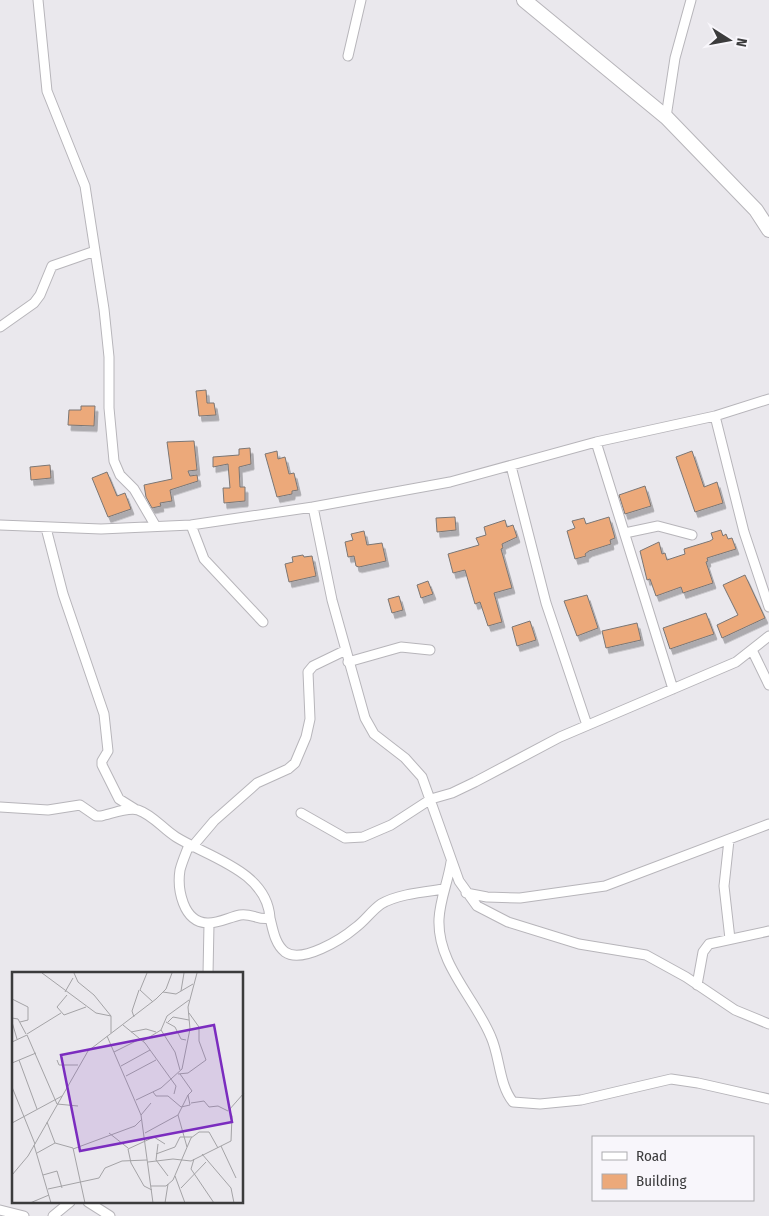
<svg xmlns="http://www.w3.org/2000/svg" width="769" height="1216" font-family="'Fira Sans Condensed',sans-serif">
	<defs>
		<filter id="shadow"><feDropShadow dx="3" dy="5.5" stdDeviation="0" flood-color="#0004"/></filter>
	</defs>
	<rect width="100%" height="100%" fill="#eae8ed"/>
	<path fill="#eca97a" stroke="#7b7674" filter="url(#shadow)" d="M206,390L207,403H214L216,415L199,416L196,391Z
		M81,406H95L94,426L68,425L69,410H81Z
		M194,441L197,470L188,471L190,476L197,475L198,481L170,490L172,501L160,503L161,506L152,508L146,497L144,485L172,479L167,442Z
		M250,448L251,464L239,467L240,487H245V501L224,503L223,488H230L228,464L213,467V457L239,455V449Z
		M277,451L278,459L285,457L289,474L294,473L298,490L292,491V494L277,497L265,454Z
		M692,451L704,487L717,482L723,503L695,512L676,457Z
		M50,465L51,478L31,480L30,467Z
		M107,472L117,496L125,493L131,509L108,517L92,478Z
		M645,486L651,506L625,514L619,495Z
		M455,517L456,530L437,532L436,518Z
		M609,517L615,538L610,540L611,544L589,551L585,554L586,556L575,559L567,531L575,528L572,521L584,518L586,524Z
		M505,520L507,527L513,525L517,537L502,544L503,548L501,549L512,588L494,593L502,622L488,626L480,602L475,604L465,570L453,573L448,554L479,545L476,538L486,535L484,527Z
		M721,530L723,536L726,534L728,539L732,538L736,549L707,558L708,561L706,562L713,583L683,593L681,587L656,596L650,579L647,580L640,551L659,542L662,554L665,553L667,560L685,554L684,549L710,541L713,539L711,533Z
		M364,531L367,545L382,543L386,561L359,567L356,566L354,556L348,557L345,542L353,540L351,534Z
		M303,555L304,557L312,556L316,576L289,582L285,564L293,562L292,557Z
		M745,575L765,618L722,638L717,625L738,615L723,585Z
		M428,581L433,594L421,598L417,585Z
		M587,595L598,628L577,636L564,601Z
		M399,596L403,610L392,613L388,599Z
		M706,613L714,634L670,649L663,628Z
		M530,621L536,640L517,646L512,627Z
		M637,623L641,640L606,648L602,631Z"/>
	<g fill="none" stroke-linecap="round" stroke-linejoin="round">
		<defs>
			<path id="street" d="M38,0L47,91L85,186L104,309L109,357V408L114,461L120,475L134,489L155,525
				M348,56L361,0
				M666,117L675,58L691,0
				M0,327L34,303L40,295L52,266L95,251
				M715,416L744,532L769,607
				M596,442L673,689
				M511,466L546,603L587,725
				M313,507L332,600L365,718L374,734L405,758L422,777L459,881L477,906L508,922L579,944L646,955L686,977L735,1010L769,1024
				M0,525L101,529L191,525L313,507L450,482L596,442L715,416L769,399
				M191,525L204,559L263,622
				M46,528L63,594L104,714L108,751L102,761V765L119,799L135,809
				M625,533L658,526L692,535
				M752,650L769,685
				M348,662L401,647L430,650
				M0,807L48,810L80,805L96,816H101C111,814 128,807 138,810C153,815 163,829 176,837C208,857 267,871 270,918
				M301,813L345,838L363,837L391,825L431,799L452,793L475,782L560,737L736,662L769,636
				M729,840L724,886L730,939
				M189,845C186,853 182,862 180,870C177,889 183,922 207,923C217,924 230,917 240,915C252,913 259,921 270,918C273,930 275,944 285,952C302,964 342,939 355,928C365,921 371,911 381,904C398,894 424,892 444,889
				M192,847L214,821L257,783L288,769L295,763L306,737L310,719L308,672L313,666L344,651
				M451,862C448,882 440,899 439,919C437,964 475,998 491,1037C500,1057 499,1085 513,1102L540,1104L581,1100L671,1079L698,1083L769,1099
				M466,893L487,897L520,898L605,886L769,824
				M208,974L209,924
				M697,985L703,952L709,944L769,931
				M88,1202L110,1216
				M0,1210L24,1216
				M53,1216L70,1202"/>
			<path id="secondary" d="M524,0L666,117L756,210L769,230"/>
		</defs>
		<use href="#street" stroke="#b7b5ba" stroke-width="11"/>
		<use href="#secondary" stroke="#b7b5ba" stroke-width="16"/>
		<use href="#street" stroke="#fff" stroke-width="9"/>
		<use href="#secondary" stroke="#fff" stroke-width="14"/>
	</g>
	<g transform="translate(12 972)">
		<rect width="231" height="231" fill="#eae8ed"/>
		<path fill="none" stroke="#a4a3a6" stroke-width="1" d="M30,1L84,41L99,44M62,1L66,10L82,23L99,44V61M135,1L128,18L141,30M169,19L172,1M53,20L61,6M151,20L164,22L181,12M55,23L45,35L52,43L74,35M0,27L16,35V48L8,50M122,45L120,39L127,18M0,46L6,47L14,62M0,50L5,67M154,50L163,55L169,67L174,68M156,50L161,45L177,48M111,53L133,71L164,114L162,122M149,58L163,80L168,98M119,60L134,57L144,60M15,62L49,41M95,64L129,143L141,231M131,69L149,58L155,44L177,28M0,70L15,63L45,132L66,134M102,80L128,67M7,88L25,137M45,88L47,93H66M0,91L24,81M109,94L138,78M166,102L176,101L194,88L187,69V55L177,41M168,102L180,119L176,123L178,133L169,135M114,104L144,88M0,115L23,172M141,120L144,124H156L169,135M124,128L149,116L170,97L178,57L176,35L185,1M179,131L192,129L197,135L206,134L216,139M129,143L139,131M35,150L43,171M0,151L50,124M97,161L116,176M133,161L166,143M43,171L61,176L73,231M146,172L144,188L156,204M22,173L39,231M209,174L224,206M175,175L166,143L176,123M61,177L123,154L130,147M25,181L43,171M144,182L163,175L168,165H180M190,182L219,216L222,231M182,187L179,197L202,231M136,190L161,187L179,189L219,169L220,144L217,138L232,121M0,203L16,184L76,79L144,27L154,17L160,1M31,203L45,199L50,216M163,204L173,231M139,214H154L161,208L179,166L187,160H197L206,176M169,216L194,190M36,217L87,206L93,196L110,189L135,188M140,218L132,214L119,191L116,177L142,165L153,172M18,231L37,223M153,231L156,212"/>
		<path fill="#7b2cbf" fill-opacity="0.15" stroke="#7b2cbf" stroke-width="2.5" d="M202,53L220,150L68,179L49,83Z"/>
		<rect width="231" height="231" fill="none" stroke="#3b3b3c" stroke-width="2.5"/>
	</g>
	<rect x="592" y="1136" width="162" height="65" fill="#f8f6fb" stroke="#acabaf"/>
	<rect x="602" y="1152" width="25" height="8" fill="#ffffff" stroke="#acabaf"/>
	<text x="636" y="1161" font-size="15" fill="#3b3b3c">Road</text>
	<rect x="602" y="1174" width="25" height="15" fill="#eca97a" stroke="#acabaf"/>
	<text x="636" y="1186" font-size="15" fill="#3b3b3c">Building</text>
	<g transform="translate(729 40) rotate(101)" stroke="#f8f6fb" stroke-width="4" paint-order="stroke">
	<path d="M0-4L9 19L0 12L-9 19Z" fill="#3b3b3c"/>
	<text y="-8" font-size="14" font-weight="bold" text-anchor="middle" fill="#3b3b3c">N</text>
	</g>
</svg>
